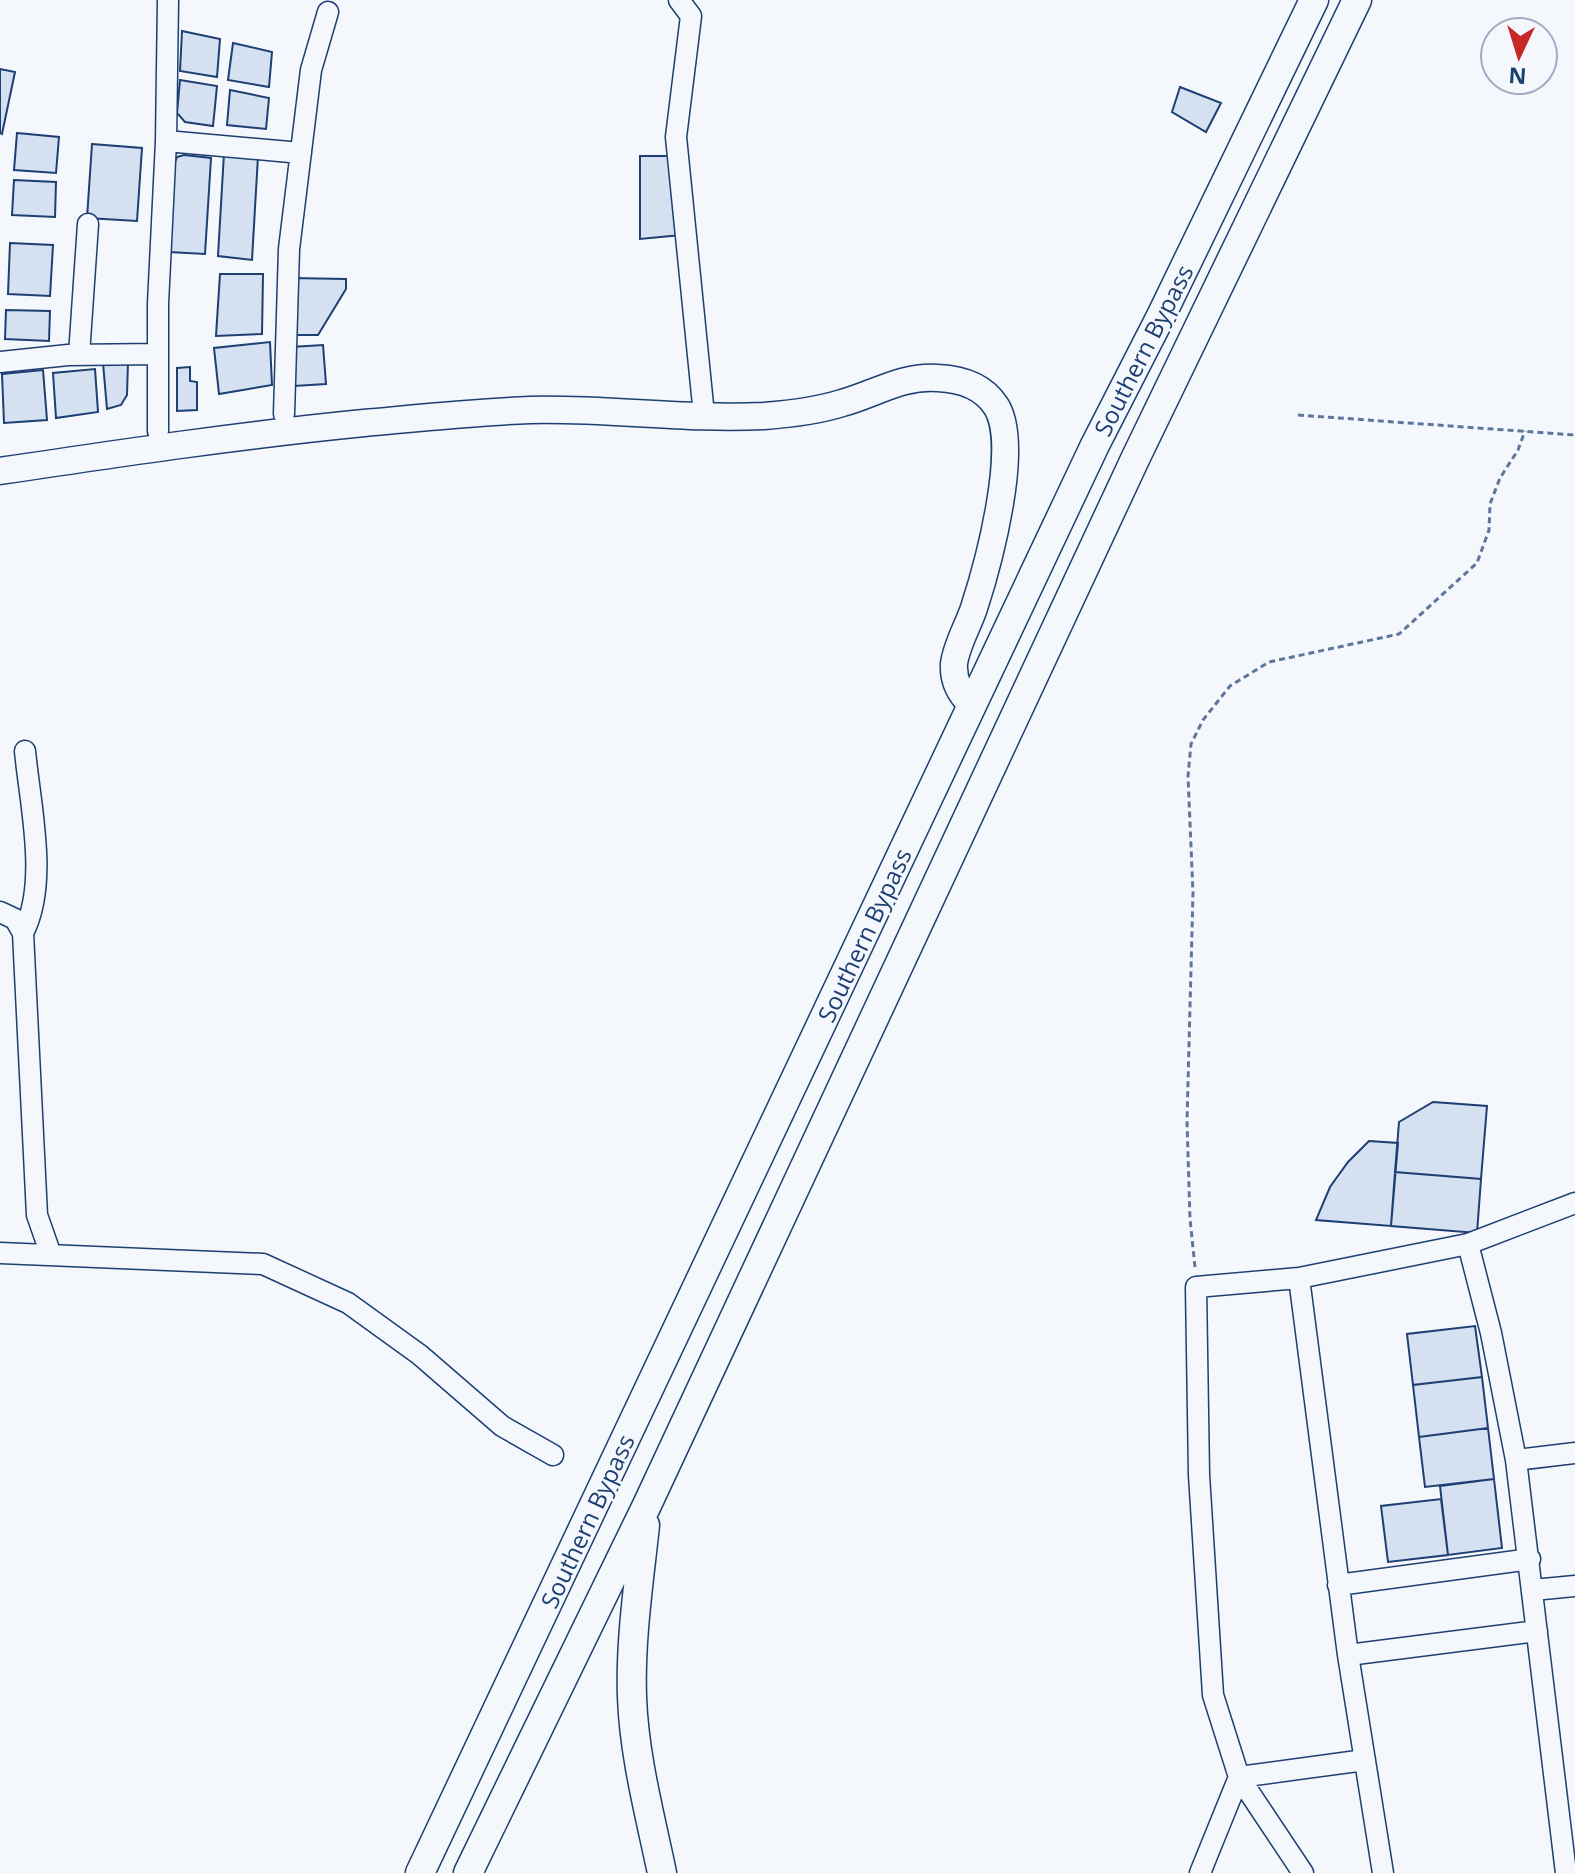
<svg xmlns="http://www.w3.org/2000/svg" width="1575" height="1873" font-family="'Open Sans',sans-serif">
	<rect width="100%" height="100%" fill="#f4f7fb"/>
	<path fill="#d5e0f0" stroke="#1d3f73" stroke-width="2" d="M182,31L220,39L217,77L180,71Z
		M233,43L272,52L269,87L228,80Z
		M0,69L15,72L2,134L0,133Z
		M180,80L217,86L213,126L185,122L177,113Z
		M1180,87L1221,103L1206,132L1172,112Z
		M230,90L269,98L266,129L227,125Z
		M17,133L59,137L56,173L14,170Z
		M92,144L142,148L137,221L87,218Z
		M224,153L258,156L252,260L218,256Z
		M184,155L211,158L205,254L169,252L174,164L177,157Z
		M640,156H673L681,235L640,239Z
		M14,180L56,182L55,217L12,215Z
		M10,243L53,245L50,296L8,294Z
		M220,274H263L262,334L216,336Z
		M290,278L346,279V289L318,335H290Z
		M6,310L50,311L49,341L5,339Z
		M270,342L272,385L219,394L214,348Z
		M323,345L326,384L294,386L291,347Z
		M128,362L127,395L121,405L107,409L103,363Z
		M190,367V381L197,382V410L177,411V368Z
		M95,369L98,412L56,418L53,373Z
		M43,370L47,420L4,423L2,374Z
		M1433,1102L1487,1106L1481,1179L1395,1172L1399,1122Z
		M1369,1141L1398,1143L1391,1226L1316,1220L1330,1187L1348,1162Z
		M1395,1172L1481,1179L1477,1233L1391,1226Z
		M1475,1326L1482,1377L1413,1385L1407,1334Z
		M1482,1377L1488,1428L1419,1437L1413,1385Z
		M1488,1428L1494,1479L1425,1487L1419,1437Z
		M1494,1479L1502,1548L1448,1555L1440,1486Z
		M1441,1499L1448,1555L1388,1562L1381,1506Z"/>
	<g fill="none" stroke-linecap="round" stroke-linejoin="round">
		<defs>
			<path id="minor" d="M679,0L691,16L676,137L704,415
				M166,141L301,153
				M79,355L88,224
				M0,362L68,355L158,354
				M284,414L289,249L311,70L328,12
				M158,431V304L166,141L168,0
				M0,912L15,919L23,933L37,1215L51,1255
				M23,933C49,883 30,805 25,751
				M1468,1244L1491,1333L1516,1460L1566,1873
				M0,1253L263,1264L348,1303L420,1355L502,1426L553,1455
				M1299,1278L1348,1655L1383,1873
				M1516,1460L1575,1453
				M1338,1585L1530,1559
				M1533,1590L1575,1586
				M1348,1655L1537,1631
				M1200,1873L1239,1777L1365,1760
				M1303,1873L1239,1777L1213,1695L1199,1475L1196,1287L1299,1278L1468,1244L1575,1203"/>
			<path id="major" d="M0,471C121,453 242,435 364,423C419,418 475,412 530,410C608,408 686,420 764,416C790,414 817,411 842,403C875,394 903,375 938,378C961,379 983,386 996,406C1021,445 988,565 974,608C968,626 956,646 954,664C953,681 960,694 972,705"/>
			<path id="highway" d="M645,1525C639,1582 630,1640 632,1697C634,1756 650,1815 662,1873
				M420,1873L1095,445L1162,314L1314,0
				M468,1873L647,1505L1136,457L1357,0"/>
		</defs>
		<use href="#minor" stroke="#1d3f73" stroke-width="23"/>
		<use href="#major" stroke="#1d3f73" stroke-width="29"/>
		<use href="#highway" stroke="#1d3f73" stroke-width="31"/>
		<path stroke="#5e769c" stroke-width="3" stroke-dasharray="6 4" stroke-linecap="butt" d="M1298,415L1575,435
			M1195,1267L1190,1219L1187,1121L1193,893L1188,776L1191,744L1203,720L1230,686L1269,662L1399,634L1477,563L1489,530L1490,504L1500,478L1518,450L1525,431"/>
		<use href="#minor" stroke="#f4f7fb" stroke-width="20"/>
		<use href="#major" stroke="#f4f7fb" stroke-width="26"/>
		<use href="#highway" stroke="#f4f7fb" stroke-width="28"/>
	</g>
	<g text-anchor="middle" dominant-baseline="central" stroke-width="6" stroke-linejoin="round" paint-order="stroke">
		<g font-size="24" fill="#1d3f73" stroke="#f4f7fb">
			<text transform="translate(1143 350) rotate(-63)">Southern Bypass</text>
			<text transform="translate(864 935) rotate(-65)">Southern Bypass</text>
			<text transform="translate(587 1521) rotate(-65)">Southern Bypass</text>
		</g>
	</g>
	<g transform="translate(1519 56) rotate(184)"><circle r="38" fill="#f4f7fb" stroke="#9eadc5" stroke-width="2"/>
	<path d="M0-6L14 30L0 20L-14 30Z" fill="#c62828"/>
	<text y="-12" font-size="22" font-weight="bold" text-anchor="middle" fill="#1d3f73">N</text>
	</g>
</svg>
